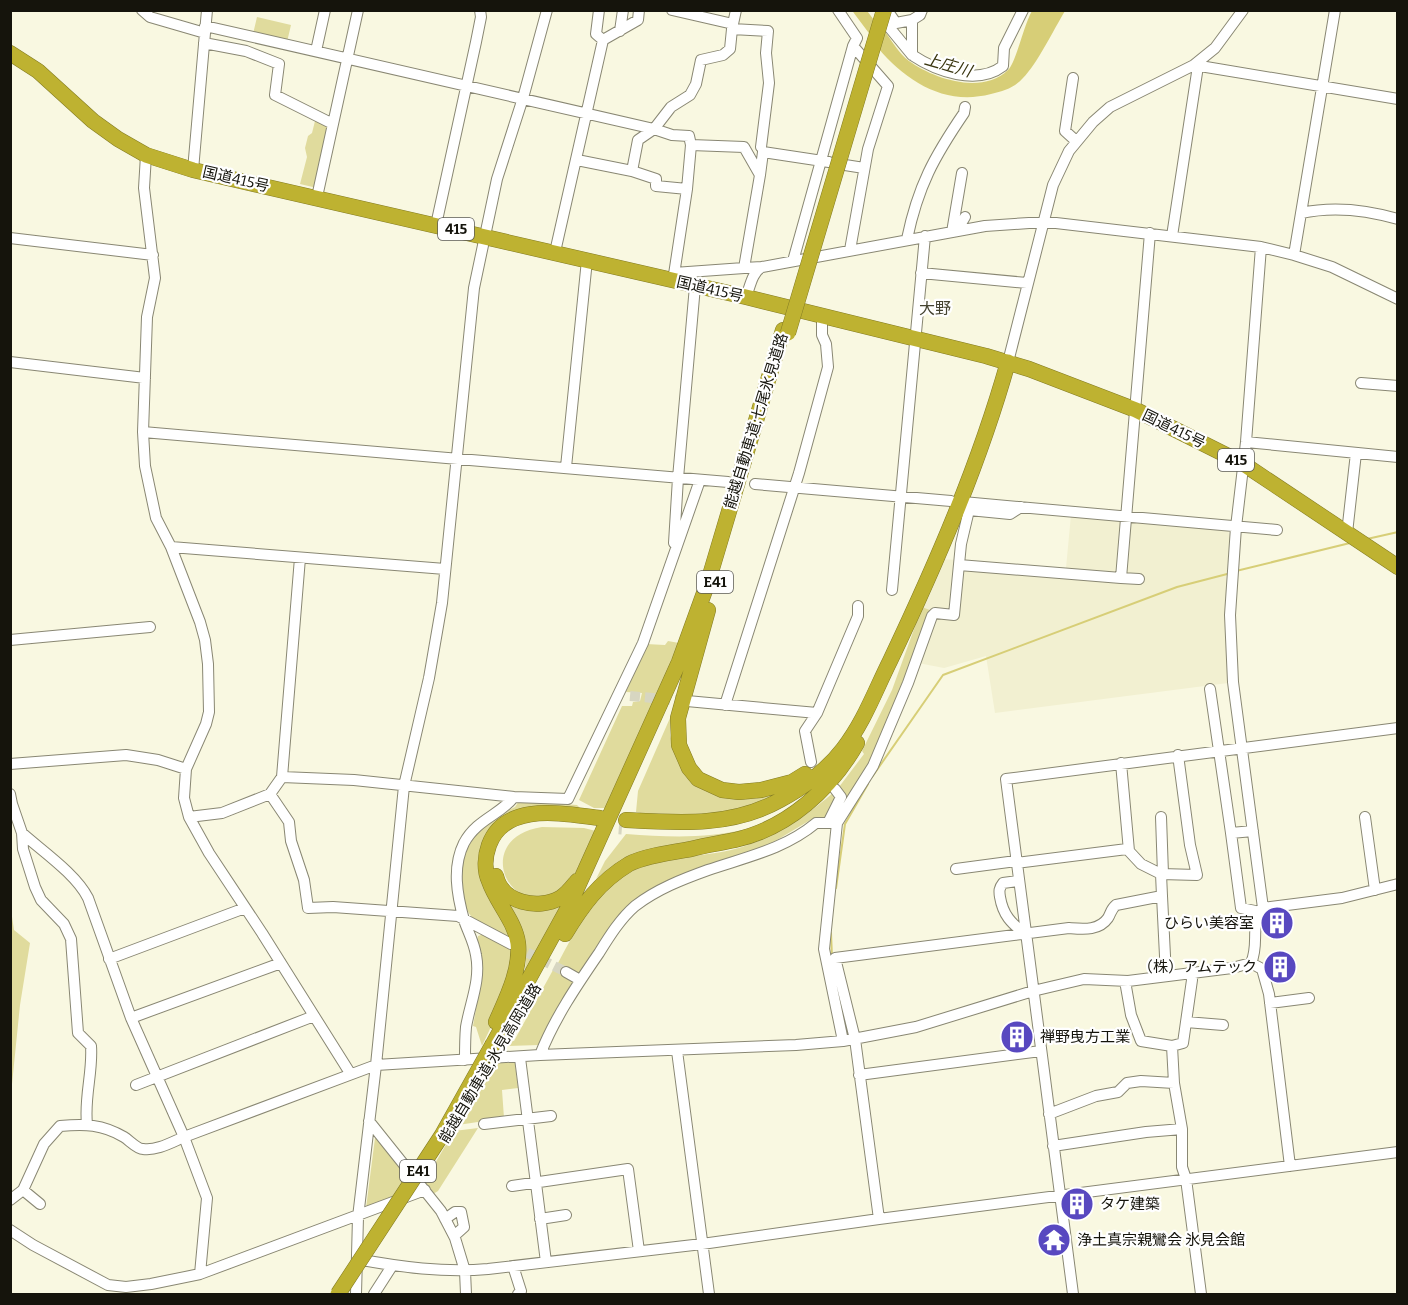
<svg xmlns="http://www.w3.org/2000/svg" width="1408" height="1305" font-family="Bitter,'Noto Sans JP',serif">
	<rect width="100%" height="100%" fill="#f9f8e1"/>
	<path fill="#f2f0d1" d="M1071,515L1228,529L1230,539L1226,578V629L1228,683L995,713L986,656L944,668L913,662L930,610L922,607L942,559L1066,568Z"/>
	<path fill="#e0db9d" d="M257,17L291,25L287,42L253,34Z
		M315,121L331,125L317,188L300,184L307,157L305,148L308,136L312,133Z
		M922,607L930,610C909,675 884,740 850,799L839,787L864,754L862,751L892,690Z
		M668,641L679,643L656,701L606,808H594L579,800L622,706H632L633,702L640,701L642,693L626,692L646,644L665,645Z
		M670,718V735L675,753L735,799H752L779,794C735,815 684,824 636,812L638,791Z
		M834,792L838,798L825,819H812L767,846L658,885C625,904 606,941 583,972L578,973L558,963C575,932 590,899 620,878C651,857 695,858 731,850C771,840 803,819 834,792Z
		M519,801L577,805L581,809L534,808L482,853L512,940C499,933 481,927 471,916C465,909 464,899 463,890C457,846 477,824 515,807Z
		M542,827L584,828L596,831C588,847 582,867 570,880C518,938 464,839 542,827Z
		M746,829H754L632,858L611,867L596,879L605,861L626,834C667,837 706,839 746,829Z
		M502,896C525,913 537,916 564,903L523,980L526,962L525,947Z
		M11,910L14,930L30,943L20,1005L11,1094Z
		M484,934L514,951C514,978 494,1021 482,1046L476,1027L473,1026L482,975L477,941L478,936Z
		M553,970L572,979L574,985L539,1045L508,1046L511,1041H514Z
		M496,1063H515L518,1088L502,1090L504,1118L458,1125Z
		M478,1128L438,1191L433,1194L424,1182L454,1131Z
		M375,1138L377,1139L410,1177L397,1199L366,1208Z"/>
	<path fill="#d7ce77" d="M1032,11H1065C1054,29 1037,64 1023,78C1014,88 1004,91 991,94C945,106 907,82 878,48L883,29C891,39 899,54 909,61C934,79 982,95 1008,70C1016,63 1024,24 1032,11Z"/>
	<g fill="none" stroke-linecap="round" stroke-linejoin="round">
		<path stroke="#d7ce77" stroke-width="2" d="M1367,539L1398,532
			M1236,571L1350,543
			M872,777L943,675L1177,587L1231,573
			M836,888L845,824L868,784
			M831,933L832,957"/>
		<path stroke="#d7ce77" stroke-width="12" d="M859,10L880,38"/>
		<path stroke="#d7d6c1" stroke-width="10" stroke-dasharray="10 5" stroke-linecap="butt" d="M630,696L687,701
			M514,946L566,972"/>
		<path stroke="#d7d6c1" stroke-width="15" stroke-dasharray="15 8" stroke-linecap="butt" d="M596,825L622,827"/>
		<defs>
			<path id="minor" d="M142,10L150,17L205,33
				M599,10L596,34L603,40
				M672,10L733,24L732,29
				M838,10L857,38L853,46
				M887,10L896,23L912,20
				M881,13L889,27L912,55V20L920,15L922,10
				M733,24L736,10
				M205,26L654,129
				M620,31L623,10
				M204,43L246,51L279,64L275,95L333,124
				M316,51L325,10
				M912,55C936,71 977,86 1003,66L1004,48L1023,10
				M1194,65L1398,99
				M1073,78L1065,131L1076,141
				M691,145L744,147L760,175L763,152L829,162
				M146,155L144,188L155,278L147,317L143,432L145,466L156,518L171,547L200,622L205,640L208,664L209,712L206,724L186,769L184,798L189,817L209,853L262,933L350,1073
				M577,160L632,171L638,140L654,129
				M845,165L864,168
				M193,170L207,10
				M632,171L656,179V186L687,189
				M760,175L744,268L762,267
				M317,197L358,10
				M1301,213C1333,206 1367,210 1398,219
				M436,225L476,42L481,17L480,10
				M963,230L962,222L965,217
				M952,232L962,173
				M1172,236L1198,66
				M10,238L153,255
				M907,239C918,186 934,157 964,113L965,107
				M1261,247L1246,442L1236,527L1230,615L1233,682L1263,908
				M555,252L603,40L638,20L639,10
				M1294,255L1335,10
				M793,261L853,46L888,86L868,149L850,250
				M674,273L744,268
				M921,273L1027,283
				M673,281L687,189L691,145L689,136L672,135L654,129L671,107L690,95L696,84L701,60L723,55L730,49L732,29L768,31L766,53L769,83L761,147
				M746,297C750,287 752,272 762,267L985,226L1029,223H1056L1261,247L1294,255L1332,267L1398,299
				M10,362L145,378
				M1008,362L1053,185L1069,151L1093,122L1110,107L1194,65L1215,48L1243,10
				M1361,383L1398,386
				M143,432L728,482
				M1246,442L1398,457
				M566,467L587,260
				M755,484L951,501
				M963,502L1277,530
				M1347,533L1356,453
				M674,543L678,478L695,286
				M171,547L445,569
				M959,565L1121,578
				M1139,579L1121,578L1150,233
				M892,590L925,236
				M10,640L150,627
				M1210,689L1231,833
				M687,701L817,713
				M725,705L799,473L828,367L826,344L822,335V316
				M811,762L805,731L817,713L858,616V606
				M1121,763L1129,851
				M10,764L126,755L158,760L186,769
				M282,777L354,780L514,797L568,799L643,643L700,480
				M10,794L12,804L22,833L23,849L35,887L41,900L64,924L71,939L78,1033L91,1046C93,1072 84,1097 87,1124
				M270,794L289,822L291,841L304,880L308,908L333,907L458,916L511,944
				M189,817L222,813L270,794L282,777L300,558
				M1161,817L1163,874
				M1365,817L1375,890
				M828,823L841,797L835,789
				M1253,831L1231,833L1241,908L1260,912
				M22,833C42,851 76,874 88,898L131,1018L184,1137L207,1198L200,1274
				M1016,863L1127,849L1141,864L1161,874
				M956,869L1016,861
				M1018,881L1003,883C999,888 999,891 1000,897C1003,915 1011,923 1025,934
				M1162,896L1166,976
				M109,959L245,908
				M1251,963C1260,943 1249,926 1263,908L1342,898L1398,884
				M566,972L580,980
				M1125,981L1131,1015L1141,1041L1172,1046L1174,1083L1182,1129V1167L1186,1179L1201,1294
				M1270,1003L1309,998
				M131,1018L281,963
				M1186,1022L1192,980L1191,973
				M843,1041L824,949L837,823L873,766L908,683L932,616L935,613L954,615L961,544L969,510L1010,514L1021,507
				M1172,1046L1183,1043L1186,1022L1223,1025
				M677,1051L709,1294
				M540,1055C554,1019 577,985 599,953C609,937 620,919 635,906C657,889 683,879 708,870C746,857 785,849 816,823H837
				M520,1058L546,1262
				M465,1060C465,1049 465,1038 466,1027C470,1003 481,980 476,955C474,942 468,932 464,920C457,895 452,867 464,843C477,819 500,815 514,797
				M859,1075L1041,1051
				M136,1085L314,1016
				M1049,1114L1096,1096L1118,1092L1127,1083L1141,1081L1174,1083
				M369,1121L441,1211L455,1238L465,1271L466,1294
				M484,1124L551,1116
				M1053,1146L1146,1132L1182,1129
				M512,1186L628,1169L639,1251
				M23,1190L40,1204
				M10,1200L23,1190L44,1144L60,1126C85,1124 102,1124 124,1137C129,1140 137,1149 143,1149C157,1151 172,1142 184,1137L376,1065L540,1055L796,1045L843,1041L916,1027L1033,991L1084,979L1128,981L1232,968L1251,963L1262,969L1269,994L1290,1166
				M445,1219L455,1212H461L464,1227L454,1236
				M540,1219L566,1215
				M879,1219L855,1039L835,958L1069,928C1083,929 1099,931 1108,918C1111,913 1111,909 1116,905L1162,896L1161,874L1197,875L1190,845L1178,755
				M10,1230L33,1245L108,1285L126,1287L151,1284L200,1274L425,1190
				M357,1259C400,1267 444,1273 488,1269L702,1244L879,1219L1398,1152
				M513,1266L521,1291L518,1294
				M356,1294L358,1217L376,1065L404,786L429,678L442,603L474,288L497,179L523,98L547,10
				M374,1294L392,1266
				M1073,1294L1006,779L1398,728"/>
			<path id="highway" d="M10,53L38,71L93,121L118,139L146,155L193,170L746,297L986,356L1029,369L1136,410L1242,463L1398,567
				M708,610L678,718L679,745L689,768L698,779L722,790L739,792L761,790L792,782L805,774
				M626,820C679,823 732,827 780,800C804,787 827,770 843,749C864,722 875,691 890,661C936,564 979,465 1008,362
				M496,876C502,903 538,910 560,898C567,894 572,887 577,881
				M565,934C582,906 599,882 629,864C644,856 673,852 691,849C705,845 721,843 735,840C788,828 831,789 857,743
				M496,1022C506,999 521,970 518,943C515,921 496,902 489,881C484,870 485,856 489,845C505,801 564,814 600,818
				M493,1044L569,906L679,662L708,582L783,330"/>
		</defs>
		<use href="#minor" stroke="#898773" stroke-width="12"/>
		<use href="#highway" stroke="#837b24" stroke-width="16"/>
		<use href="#minor" stroke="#fff" stroke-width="10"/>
		<use href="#highway" stroke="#beb231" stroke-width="15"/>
		<defs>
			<path id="highway-bridge" d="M788,333L884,10
				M338,1294L442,1135L493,1044"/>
		</defs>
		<use href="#highway-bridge" stroke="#837b24" stroke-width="16" stroke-linecap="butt"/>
		<use href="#highway-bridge" stroke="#beb231" stroke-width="15"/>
	</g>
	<defs>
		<symbol id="building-disc" viewBox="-11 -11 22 22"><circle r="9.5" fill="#5848c0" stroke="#fff"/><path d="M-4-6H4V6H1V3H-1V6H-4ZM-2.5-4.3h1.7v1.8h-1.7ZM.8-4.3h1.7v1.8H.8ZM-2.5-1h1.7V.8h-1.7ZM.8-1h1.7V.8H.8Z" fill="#fff"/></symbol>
		<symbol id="temple-disc" viewBox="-11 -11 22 22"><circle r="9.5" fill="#5848c0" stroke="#fff"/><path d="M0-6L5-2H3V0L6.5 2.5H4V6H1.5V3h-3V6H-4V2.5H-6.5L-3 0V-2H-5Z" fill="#fff"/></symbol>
	</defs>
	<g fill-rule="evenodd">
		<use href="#building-disc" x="1258" y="904" width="38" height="38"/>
		<use href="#building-disc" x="1261" y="948" width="38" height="38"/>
		<use href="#building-disc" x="998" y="1018" width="38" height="38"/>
		<use href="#building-disc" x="1058" y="1185" width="38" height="38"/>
		<use href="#temple-disc" x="1035" y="1221" width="38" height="38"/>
	</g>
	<g text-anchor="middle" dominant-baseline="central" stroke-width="4.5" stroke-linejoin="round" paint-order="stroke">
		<g fill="#fff" stroke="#5b5a55" stroke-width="1.5">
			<rect x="438" y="218" width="36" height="22" rx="4.5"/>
			<rect x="1218" y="449" width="36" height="22" rx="4.5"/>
			<rect x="697" y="571" width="36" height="22" rx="4.5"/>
			<rect x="400" y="1160" width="36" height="22" rx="4.5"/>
		</g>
		<g font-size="14" font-weight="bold" fill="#15140c">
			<text x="456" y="229">415</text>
			<text x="1236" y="460">415</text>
			<text x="715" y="582">E41</text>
			<text x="418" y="1171">E41</text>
		</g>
		<g font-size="15" fill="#15140c" stroke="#fff">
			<text transform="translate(236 179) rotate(13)">国道415号</text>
			<text transform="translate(710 289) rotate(13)">国道415号</text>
			<text transform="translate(756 421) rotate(-73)">能越自動車道;七尾氷見道路</text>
			<text transform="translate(1174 429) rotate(26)">国道415号</text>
			<text transform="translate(490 1063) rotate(-59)">能越自動車道;氷見高岡道路</text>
		</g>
		<g font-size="15" fill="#15140c" stroke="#fff" text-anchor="start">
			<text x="1254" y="923" text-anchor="end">ひらい美容室</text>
			<text x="1257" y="967" text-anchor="end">（株）アムテック</text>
			<text x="1040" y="1037">禅野曳方工業</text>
			<text x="1100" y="1204">タケ建築</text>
			<text x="1077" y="1240">浄土真宗親鸞会 氷見会館</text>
		</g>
		<g font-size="16" font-style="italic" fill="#39350f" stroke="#fff">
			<text transform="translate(948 65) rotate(16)">上庄川</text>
		</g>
		<g font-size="16" fill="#454330" stroke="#fff">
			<text x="935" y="308">大野</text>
		</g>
	</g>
	<rect width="1408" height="1305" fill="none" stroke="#15140c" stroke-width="24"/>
</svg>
